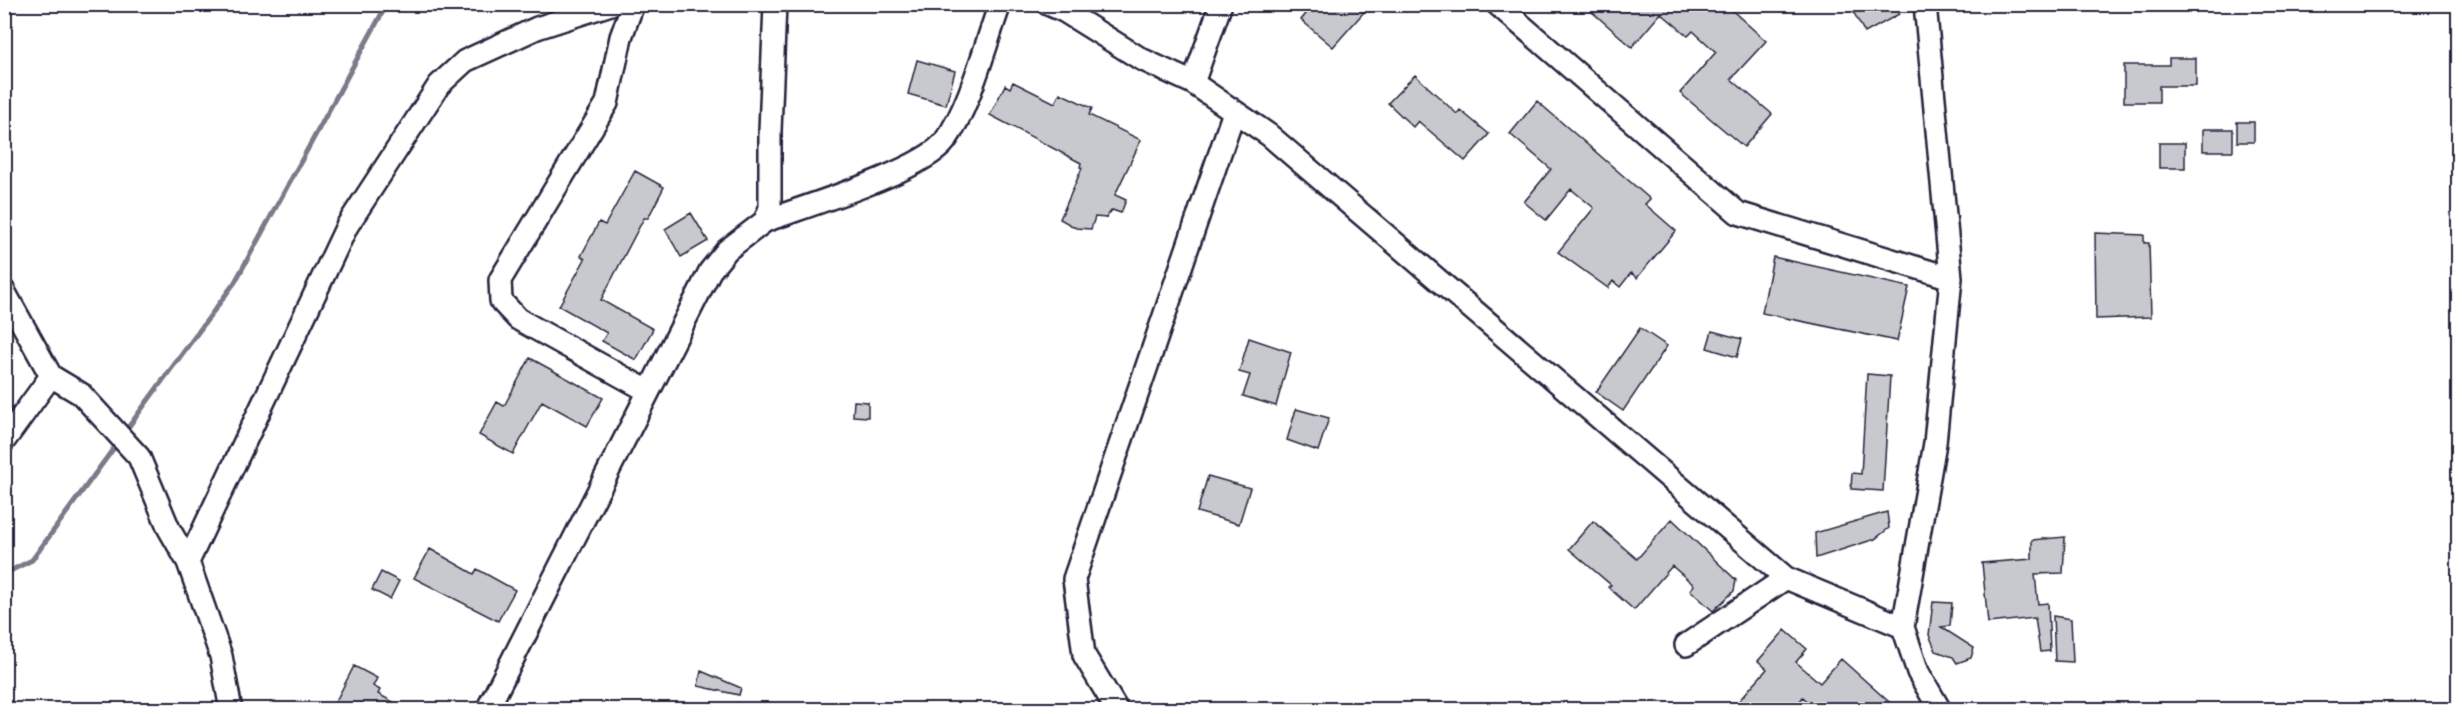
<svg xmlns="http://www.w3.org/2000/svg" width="2463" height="714" font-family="Pangolin,sans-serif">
	<rect width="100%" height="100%" fill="#fff"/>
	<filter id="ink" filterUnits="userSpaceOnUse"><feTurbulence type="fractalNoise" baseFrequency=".0167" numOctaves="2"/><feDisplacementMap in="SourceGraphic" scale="12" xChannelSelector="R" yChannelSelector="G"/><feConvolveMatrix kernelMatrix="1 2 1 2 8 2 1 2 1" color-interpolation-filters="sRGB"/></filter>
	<g filter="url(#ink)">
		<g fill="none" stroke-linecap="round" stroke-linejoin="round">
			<path stroke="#7a7a88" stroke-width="5" d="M124,433L235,282L387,4
				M4,574L32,560L119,441"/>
		</g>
		<path fill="#c8c8cf" stroke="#22223b" stroke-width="1.5" d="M1314,4H1371L1333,47L1301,20Z
			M1583,4H1725L1766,41L1731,79L1772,114L1744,147L1680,93L1716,52L1693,31L1688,36L1661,13L1632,47Z
			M1849,4H1893L1899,14L1865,33Z
			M2169,58H2196V86H2159V102H2124V65H2169Z
			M917,60L955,71L946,105L908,94Z
			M1415,75L1457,114L1460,110L1489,134L1465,161L1418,121L1413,127L1388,103Z
			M1013,82L1055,103L1060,93L1092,108L1089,115L1141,140L1115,195L1126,200L1121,213L1112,210L1106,218L1095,217L1091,229L1076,228L1060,219L1082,168L1080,167L1081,163L990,115L1005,85L1010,88Z
			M1537,101L1650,199L1645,204L1676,231L1637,278L1631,273L1620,287L1613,281L1608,288L1558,252L1594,208L1571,189L1546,220L1524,202L1551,169L1510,134Z
			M2237,122H2254V142H2237Z
			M2203,129H2233V151H2203Z
			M2159,143H2185V168H2159Z
			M635,171L664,187L648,218H644L601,300L653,329L636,360L602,341L607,333L559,306L585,259L581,256L599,222L605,225Z
			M691,213L708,241L681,257L665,229Z
			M2095,233L2144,235V243H2149L2151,317L2096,319Z
			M1773,257L1909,287L1897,341L1762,313Z
			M1640,328L1667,346L1623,411L1596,392Z
			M1712,331L1742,339L1737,357L1707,348Z
			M1249,338L1291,352L1276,406L1243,396L1250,375L1239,372Z
			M530,358L603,398L587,426L542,401L513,454L479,435L497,402L504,406Z
			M1867,374L1890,376L1883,491L1851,489L1852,473L1861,474Z
			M854,401L868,402V417L853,416Z
			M1296,409L1329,418L1318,451L1287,440Z
			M1208,476L1250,488L1239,524L1197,512Z
			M1887,512L1889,528L1875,539L1816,558L1815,533Z
			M1672,519L1736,580L1734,591L1713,611L1690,590L1694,585L1672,566L1634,610L1608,587L1611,585L1569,549L1593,521L1637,559Z
			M2065,537L2063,573L2035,574L2038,604L2048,603L2050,651L2040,652L2035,618L1988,623L1982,563L2032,559V540Z
			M430,549L474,574L477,569L515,590L498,621L414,578Z
			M381,572L399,581L390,599L372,590Z
			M1933,602L1952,603L1950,626L1941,627L1974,648L1971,658L1957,663L1953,657L1936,651L1929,635Z
			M2053,616L2071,619L2073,662L2055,661Z
			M1785,630L1807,649L1796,662L1820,683L1841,659L1898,710H1817L1803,697L1793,710H1744L1737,703L1767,669L1758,661Z
			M354,666L377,678L373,686L380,690L378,694L408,710H348L335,703Z
			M701,671L741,688L739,695L698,686Z"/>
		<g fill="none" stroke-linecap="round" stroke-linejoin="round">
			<defs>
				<path id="street" d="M633,4L621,37L607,103L500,280L501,301L518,319L648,391
					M1048,4L1064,11L1141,59L1193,83L1269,135L1786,578L1903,627
					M1497,4L1738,213L1951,278
					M1925,4L1951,278L1935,443L1903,627L1918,672L1940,710
					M1193,83L1221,4
					M765,221C803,207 923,171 945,141C970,107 985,45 1000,4
					M4,291L51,376L81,394L139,457L169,529L188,562L221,656L231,710
					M4,441L51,376
					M188,562L347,226L439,85L465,61L537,28L611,4
					M1686,645L1786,578
					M487,710L710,271L727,250L765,221L770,208V131L775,4
					M1117,710L1084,655L1074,579L1234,112"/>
			</defs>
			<use href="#street" stroke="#22223b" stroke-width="26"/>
			<use href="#street" stroke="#fff" stroke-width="21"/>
		</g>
	</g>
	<rect width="2463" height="714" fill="none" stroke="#fff" stroke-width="24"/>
	<rect x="12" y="12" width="2439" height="690" fill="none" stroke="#22223b" stroke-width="2" filter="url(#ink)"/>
</svg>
